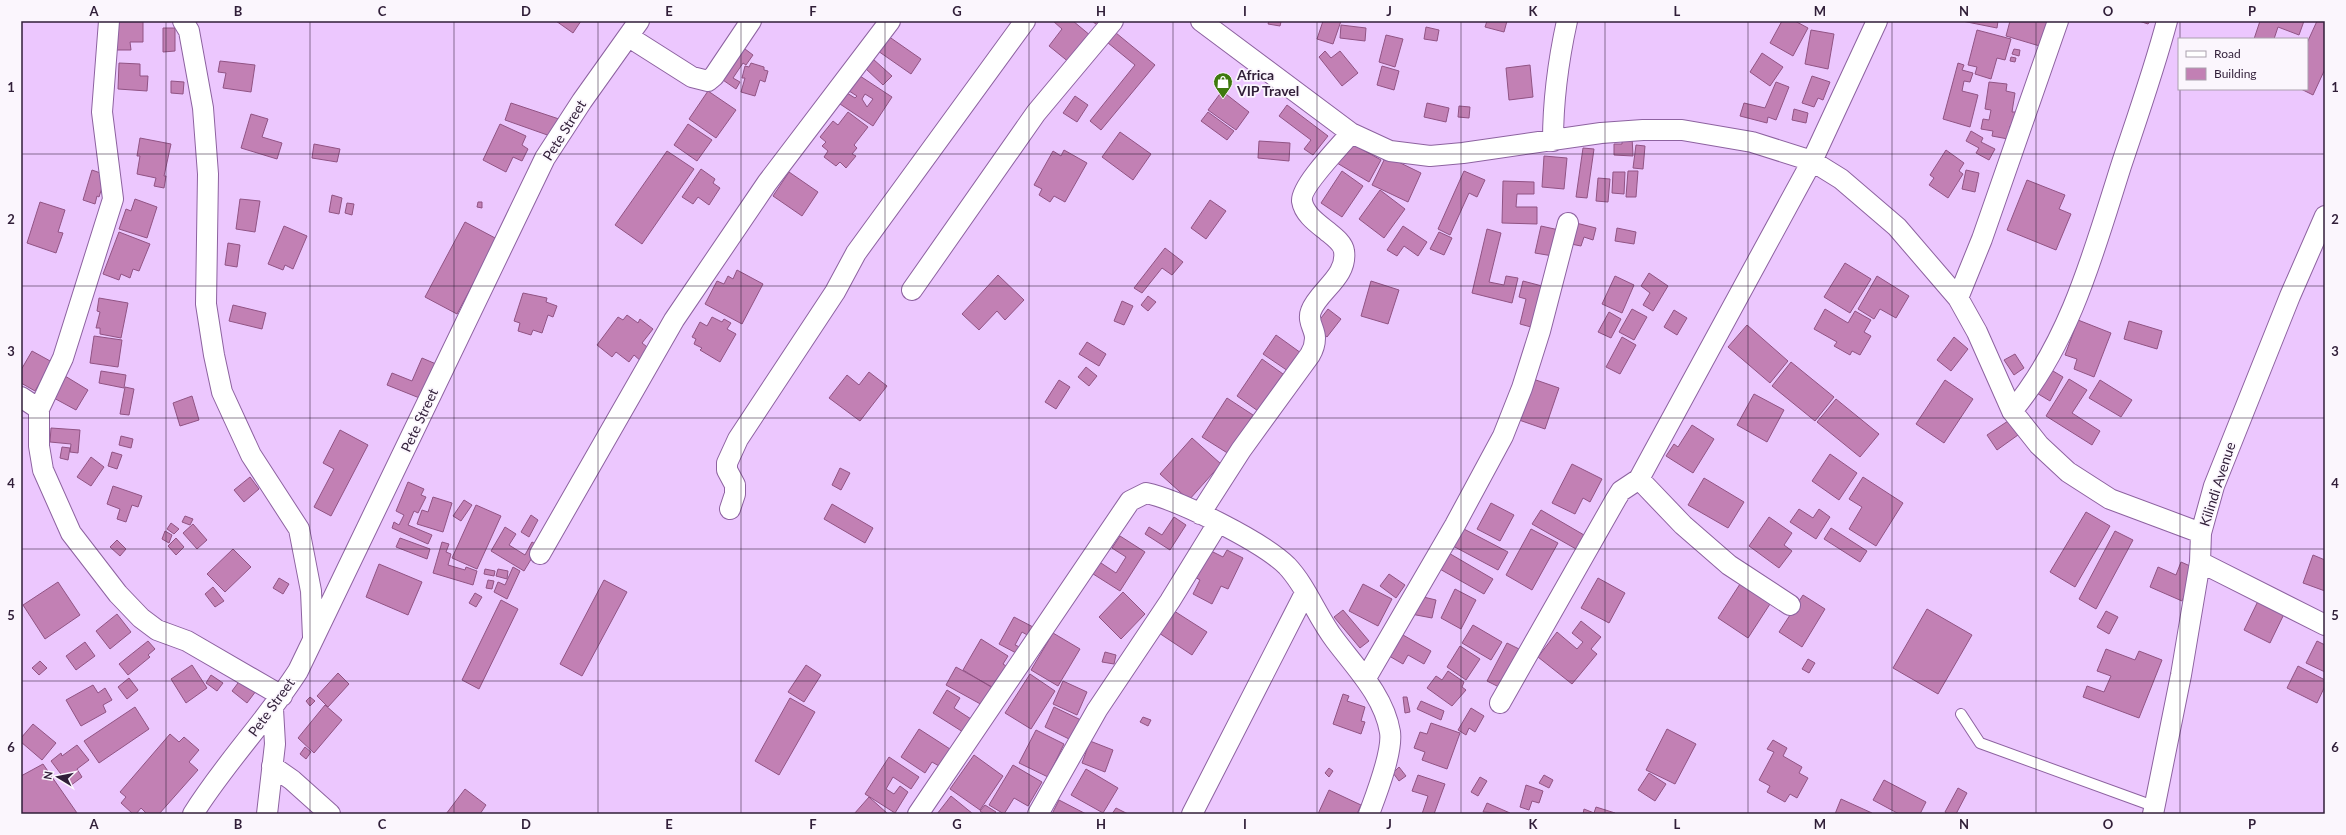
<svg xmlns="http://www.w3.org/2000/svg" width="2346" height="835" font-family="Lato,sans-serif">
	<rect width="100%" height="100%" fill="#ecc7fe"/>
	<path fill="#c280b4" stroke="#915384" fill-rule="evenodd" d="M116,21H143V42H130L131,50H116Z
		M556,21H581L573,33Z
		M1053,21H1073L1091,36L1070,63L1049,46L1062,29Z
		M1092,21H1106L1101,28Z
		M1269,21L1281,22L1280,26L1268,24Z
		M1323,21H1341L1333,44L1317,39Z
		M1487,21H1507L1504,32L1485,27Z
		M1782,21H1795L1808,28L1793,56L1770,43Z
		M1962,21H1998L1997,28Z
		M2010,21H2050L2043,47L2006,36Z
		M2139,21H2150L2148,24Z
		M2260,21H2304L2299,35L2278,27L2274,39H2254Z
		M2317,21H2325V69L2313,95L2301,89H2307V43Z
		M1341,25L1366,28L1365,41L1340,38Z
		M1426,27L1439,30L1437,41L1424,39Z
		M163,28H175V51L163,52Z
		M1110,28L1155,65L1101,130L1090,121L1135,65L1102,38Z
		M1811,30L1834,34L1828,69L1805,64Z
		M1977,30L2011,39L2005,60L1997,58L1991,79L1975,74L1977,67L1968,65Z
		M1386,35L1403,39L1395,67L1379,62Z
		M888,36L921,59L911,74L878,51Z
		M741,46L753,55L746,65L743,63L733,78L740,82L736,89L720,78Z
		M2014,49L2020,50L2019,56L2012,54Z
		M1325,51L1331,58L1340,51L1358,73L1342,86L1319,57Z
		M1762,53L1783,67L1770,86L1750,72Z
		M2011,57L2016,58L2015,62L2010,61Z
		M873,59L892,76L883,85L865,68Z
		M220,61L255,65L251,92L223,88L226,73L218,72Z
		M119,63L140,64V76H148L147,91L118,89Z
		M751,63L764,67V70L768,71L765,82L760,80L755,96L741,92L745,78H742L745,66L749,67Z
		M1958,63L1964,65L1962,70L1973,73L1970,82L1964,81L1962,91L1978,95L1970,127L1943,119Z
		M1530,65L1533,97L1509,100L1506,68Z
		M1382,66L1399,71L1394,90L1377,85Z
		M860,76L892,97L873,126L840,104L847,93L855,98L857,96L849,91ZM865,94L873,99L867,107L862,99Z
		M1812,76L1830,82L1823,100L1818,98L1814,107L1802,103Z
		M171,81L184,82L183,94L171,93Z
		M1776,82L1789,87L1776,120L1768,117L1767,123L1740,116L1744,103L1765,108Z
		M1989,82L2007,84L2006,91L2015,93L2012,112H2017L2015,127L2010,126L2008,139L1992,136L1993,131L1981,129L1983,119L1989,120L1991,110L1985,109Z
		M708,91L736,110L716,138L689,119Z
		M1222,91L1249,112L1236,130L1208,110Z
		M1075,96L1088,105L1077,122L1063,113Z
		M511,103L559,119L553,137L505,120Z
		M1427,103L1449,108L1446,122L1424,117Z
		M1287,105L1328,136L1313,155L1304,149L1311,140L1279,116Z
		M1459,106L1470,107L1469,118L1458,117Z
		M1794,109L1808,113L1806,123L1792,120Z
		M848,112L868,127L854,145L857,148L852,154L856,156L846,168L840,162L836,166L824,157L828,151L822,146L826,142L820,137L833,121L838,125Z
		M1208,112L1234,131L1227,140L1201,121Z
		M251,114L268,119L262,137L282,143L277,159L241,148Z
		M500,124L526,136L522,145L528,149L522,161L513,157L506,172L483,160Z
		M688,124L712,140L697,161L674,145Z
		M1971,131L1983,138L1981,142L1995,149L1989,160L1976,153L1979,148L1966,141Z
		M1120,132L1151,154L1133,180L1102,157Z
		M1622,136L1632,137L1633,156L1614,155V144H1622Z
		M140,138L171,144L164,176H166L164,188L154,186L156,178L137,174L140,156H137Z
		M1259,141L1290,143L1289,161L1258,158Z
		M1349,142L1381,160L1369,182L1337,163Z
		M314,144L340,149L337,162L312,158Z
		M1636,145L1645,146L1643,169L1633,168Z
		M1583,148L1594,149L1587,198L1576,197Z
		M1064,150L1087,163L1065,202L1054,196L1050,202L1039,195L1042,189L1034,185L1053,151L1061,156Z
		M1946,150L1964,163L1959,171L1963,174L1948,198L1929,185L1934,178L1930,175Z
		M667,151L694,169L642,244L615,225Z
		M1386,156L1421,173L1408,202L1372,185Z
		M1544,156L1567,158L1564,189L1542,187Z
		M701,169L715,179L713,183L720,188L709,205L698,197L693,204L682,197Z
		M92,170L106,175L99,197L97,196L95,204L83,200Z
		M1966,170L1979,173L1975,192L1962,189Z
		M1342,171L1363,186L1342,217L1321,203Z
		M1464,171L1485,180L1477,197L1469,193L1450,235L1438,229Z
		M1628,171H1638L1636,197H1626Z
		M789,172L818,192L802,216L773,196Z
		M1613,172H1625L1624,194L1612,193Z
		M1598,178L1610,179L1608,202L1596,201Z
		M2027,180L2065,195L2059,209L2071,214L2056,250L2007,230Z
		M1503,181L1534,182V194H1517L1516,207H1537V224L1502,223Z
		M1380,190L1405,209L1384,238L1359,219Z
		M332,195L342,198L339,214L329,212Z
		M135,199L157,207L147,238L119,229L126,209L131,211Z
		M240,199L260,201L255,232L236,229Z
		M1210,200L1226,211L1206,239L1191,228Z
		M40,202L65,210L58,232L63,233L56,253L27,243Z
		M478,202H482V208L477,207Z
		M347,203L354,204L352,215L345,213Z
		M465,222L497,239L457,314L425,297Z
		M1576,223L1596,228L1593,240L1584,237L1581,246L1571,244Z
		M284,226L307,236L293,269L285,265L283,270L268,264Z
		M1403,226L1427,242L1418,256L1404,246L1397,256L1387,250Z
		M1541,226L1559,230L1553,256L1535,253Z
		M1617,228L1636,232L1634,244L1615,241Z
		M1487,229L1501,233L1489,282L1504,285L1506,276L1518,278L1512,303L1472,293Z
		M119,232L150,244L139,271L133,269L130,278L121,274L119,280L103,274Z
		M1439,232L1452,238L1444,255L1430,249Z
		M228,243L240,245L237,267L225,265Z
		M1165,248L1183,262L1172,275L1162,268L1142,293L1134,288Z
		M1845,263L1871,279L1850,313L1824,297Z
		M737,270L763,284L742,324L705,304L717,281L724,284L728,276L733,279Z
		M1649,273L1668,286L1653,311L1643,305L1650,293L1641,286Z
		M998,275L1024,300L1005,320L997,311L979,330L962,314Z
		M1615,276L1634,285L1622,313L1602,304Z
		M1877,276L1909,296L1896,318L1880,309L1874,319L1858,309Z
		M1371,281L1399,290L1388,324L1361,316Z
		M1523,281L1542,286L1531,327L1520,324L1526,299L1519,297Z
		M523,293L547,298L546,302L557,306L553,317L548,315L542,333L533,330L531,335L518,331L520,323L514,321Z
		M1148,296L1156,302L1148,311L1141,305Z
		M99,298L128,303L121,338L100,334V328H96L100,312L97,311Z
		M1122,301L1133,306L1124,325L1114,321Z
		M233,305L266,313L262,329L229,321Z
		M1328,309L1341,319L1327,337L1314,327Z
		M1632,309L1647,317L1634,340L1619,332Z
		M1825,309L1848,323L1855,311L1871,320L1864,332L1871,336L1860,355L1852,351L1850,355L1834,346L1837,342L1814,329Z
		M1674,310L1687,318L1677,335L1664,327Z
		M1609,312L1621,319L1611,338L1598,332Z
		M627,315L638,323L640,319L653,329L642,343L651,350L642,362L634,355L629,362L616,352L612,357L597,345L618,317L623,320Z
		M712,317L722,322L724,319L731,323L727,329L736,334L720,362L700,350L702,348L694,344L696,339L692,337L700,322L707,326Z
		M2078,320L2111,333L2094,377L2074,369L2077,359L2065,355Z
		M2129,321L2162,331L2157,349L2124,339Z
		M1747,325L1788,361L1770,383L1728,347Z
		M1276,335L1301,353L1288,371L1263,354Z
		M94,336L122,340L118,367L90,363Z
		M1622,337L1636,345L1620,374L1606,367Z
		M1954,337L1968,349L1951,371L1937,360Z
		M1087,342L1106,354L1099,366L1079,354Z
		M32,351L52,362L35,391L21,383V370Z
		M2015,354L2024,368L2014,375L2004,360Z
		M422,358L436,364L422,399L387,385L392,373L412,381Z
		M1262,359L1283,374L1258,411L1237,396Z
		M1791,362L1834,397L1815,421L1772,386Z
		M1086,367L1097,376L1089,386L1078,377Z
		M2048,368L2063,377L2050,401L2035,392Z
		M101,371L126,375L124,388L99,383Z
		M869,372L887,386L860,421L829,398L847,375L859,385Z
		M65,376L88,390L76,410L52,397Z
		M1533,379L1559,388L1545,429L1519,420Z
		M2069,379L2087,390L2072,413L2100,431L2092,445L2046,416Z
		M1059,380L1070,387L1056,409L1045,402Z
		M1945,380L1973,399L1944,443L1916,424Z
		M2100,380L2132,400L2121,417L2089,398Z
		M125,387L134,389L129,415L120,414Z
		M1754,394L1784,410L1767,442L1737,425Z
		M192,396L199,420L180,426L173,403Z
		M1227,398L1253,415L1229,454L1202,437Z
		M1836,399L1879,434L1860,457L1817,422Z
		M2008,421L2018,435L1997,450L1987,435Z
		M1692,425L1714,439L1693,473L1666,456L1674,444L1678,447Z
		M51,428L80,430L78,453L70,452L71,444L50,442Z
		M340,430L368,445L331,516L314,507L334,469L323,463Z
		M121,436L133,439L131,448L119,445Z
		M1192,438L1221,464L1189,500L1160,474Z
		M62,447L70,448L68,460L60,458Z
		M112,452L122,455L117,469L108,466Z
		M1830,454L1857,473L1839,500L1812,481Z
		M91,457L104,467L91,486L77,477Z
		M1572,464L1602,479L1590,502L1583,498L1575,514L1552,503Z
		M840,468L850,473L841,490L832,485Z
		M250,477L259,489L244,502L234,490Z
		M1863,477L1903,503L1876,546L1849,529L1862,507L1849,499Z
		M1704,478L1744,502L1728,528L1688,505Z
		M408,482L424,489L421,495L426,497L418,513L414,511L408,525L432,535L428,544L392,528L394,522L399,525L404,515L396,511Z
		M113,486L142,496L138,507L132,505L126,522L117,519L120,509L107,504Z
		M433,497L452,503L443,532L417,524L422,510L428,512Z
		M464,500L472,505L461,521L453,516Z
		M1491,503L1514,515L1500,541L1477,529Z
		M832,504L873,528L865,543L824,519Z
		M476,505L501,516L477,569L452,558Z
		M1799,509L1813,518L1819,509L1830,517L1816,539L1790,522Z
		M1541,510L1584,535L1576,549L1532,524Z
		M2086,512L2110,526L2075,587L2050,572Z
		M531,515L538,520L529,537L521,532Z
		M185,516L193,519L190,525L182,522Z
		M1174,517L1186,525L1170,550L1145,534L1149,527L1162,535Z
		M1769,517L1792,533L1784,545L1792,551L1779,568L1749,546Z
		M171,523L179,529L174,534L167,529Z
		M193,524L207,540L197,549L183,533Z
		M505,527L516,534L509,545L525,555L532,542L539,546L524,571L491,551Z
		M1462,528L1508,552L1498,570L1453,546Z
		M1831,528L1867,551L1860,562L1824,539Z
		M1531,529L1558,543L1532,590L1506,575Z
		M165,531L172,535L169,543L162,539Z
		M2115,531L2133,540L2096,609L2079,599Z
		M1120,536L1145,552L1120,591L1090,572L1098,561L1116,573L1126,557L1112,548Z
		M176,538L184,547L176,555L168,546Z
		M400,538L430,549L427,559L396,547Z
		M117,540L126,549L120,556L110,547Z
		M442,542L449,544L446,552L451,554L448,565L465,570L466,567L477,571L473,585L433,573Z
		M233,549L251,567L225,592L207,574Z
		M1209,550L1223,557L1227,550L1243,558L1228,589L1221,586L1212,604L1193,594L1200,580L1195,577Z
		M1447,552L1493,579L1484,594L1438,568Z
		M2313,555L2325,560V591L2303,583Z
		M2181,562L2197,569L2182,601L2150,587L2158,567L2176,575Z
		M379,564L422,582L408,615L366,597Z
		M513,567L520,571L507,599L494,592L498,582L505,585Z
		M485,569L495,571L494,576L484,574Z
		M498,569L508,571L507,579L496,576Z
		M1389,574L1405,585L1396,598L1380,586Z
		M279,578L289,584L283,594L273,588Z
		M1598,578L1625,593L1609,623L1581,608Z
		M488,580L494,581L492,589L486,588Z
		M604,580L627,592L582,676L560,664Z
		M58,582L80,615L45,639L23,605Z
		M1363,584L1392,599L1378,626L1349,611Z
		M1740,584L1770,604L1748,638L1718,618Z
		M213,587L224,601L215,607L205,594Z
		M1455,589L1476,600L1461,629L1441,618Z
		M1123,592L1145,614L1121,639L1099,617Z
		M475,593L482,597L476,607L469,603Z
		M1415,595L1436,600L1432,618L1411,614Z
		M1803,595L1825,609L1802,647L1779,632Z
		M2259,599L2285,612L2270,643L2244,630Z
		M501,600L518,609L479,689L462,680Z
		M1171,609L1207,632L1192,655L1156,631Z
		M1927,609L1972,635L1938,694L1893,668Z
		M1343,610L1369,641L1360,648L1334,617Z
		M2106,611L2118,617L2109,634L2097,627Z
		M117,614L131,632L110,649L96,631Z
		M1014,617L1033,627L1029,636L1022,632L1015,645L1022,648L1018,654L999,644Z
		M1581,621L1601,637L1591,649L1597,654L1572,684L1538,657L1557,632L1577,649L1583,642L1572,633Z
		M1473,625L1502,642L1491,660L1462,643Z
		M1396,631L1431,651L1424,664L1408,655L1403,664L1384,653Z
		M1053,633L1080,649L1058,686L1031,670Z
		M981,639L1008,656L1003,664L1009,668L996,690L963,670Z
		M148,641L155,649L148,655L150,657L128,675L119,664Z
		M2317,641L2325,645V672L2306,663Z
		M85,642L95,656L76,670L66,656Z
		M1507,643L1519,649L1499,687L1487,681Z
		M1460,646L1480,659L1466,680L1447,667Z
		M2106,649L2135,660L2139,651L2162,660L2139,718L2083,697L2087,686L2104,692L2111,676L2097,671Z
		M1105,652L1116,655L1114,664L1102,662Z
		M1808,659L1815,663L1809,673L1802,669Z
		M40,661L47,668L39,675L32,668Z
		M192,665L207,688L186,703L171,679Z
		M806,665L821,675L804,702L788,692Z
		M2298,666L2325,680V686L2317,703L2287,688Z
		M956,667L994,688L984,706L946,685Z
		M1448,671L1464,682L1462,687L1466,690L1452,706L1427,688L1436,676L1442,680Z
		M338,673L349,684L328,707L317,696Z
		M1030,674L1055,691L1031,729L1005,713Z
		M211,675L223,683L217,691L206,683Z
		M129,678L138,690L127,699L118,687Z
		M241,679L256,691L247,703L232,691Z
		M1063,681L1087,692L1077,715L1053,704Z
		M93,685L98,693L105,688L112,700L103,705L106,712L81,726L66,700Z
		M947,690L960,698L954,708L971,719L963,732L933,713Z
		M1343,694L1349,696L1347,701L1365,707L1361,721L1365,722L1361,734L1333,724Z
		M310,697L315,701L310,706L306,701Z
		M1403,697H1407L1410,712L1405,713Z
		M790,698L815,712L779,775L755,761Z
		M1421,701L1444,711L1441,720L1417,709Z
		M325,705L342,720L314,753L298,738Z
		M135,707L149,729L99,763L84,741Z
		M1054,707L1083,721L1073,741L1045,727Z
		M1471,708L1484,716L1475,732L1469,728L1466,735L1458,730Z
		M1143,717L1151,720L1148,726L1140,722Z
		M1431,723L1460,733L1447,769L1422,760L1425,752L1414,748L1420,732L1427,734Z
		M33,724L56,743L42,760L21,742V738Z
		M919,729L950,749L939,766L932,762L925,773L901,757Z
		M1667,729L1696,744L1675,784L1646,770Z
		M1036,730L1064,744L1048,777L1019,763Z
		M170,734L179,742L184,737L199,750L189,762L198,770L159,814H147L141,808L136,814H133L121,803L126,797L120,792Z
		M1773,740L1787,748L1783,756L1802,767L1799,773L1808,778L1797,798L1790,794L1785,802L1767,792L1770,786L1759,780L1774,752L1767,749Z
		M1090,741L1113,750L1105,772L1082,763Z
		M77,745L89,760L77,769L82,777L70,786L51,761L61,753L62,756Z
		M305,747L311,752L306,759L300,754Z
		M974,755L1003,776L980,810L950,789Z
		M889,757L919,777L911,789L893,777L886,789L894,794L900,786L908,792L895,813L865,794Z
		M43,764L77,813L21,814V776Z
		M1013,765L1042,782L1028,806L1014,798L1004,814L989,805Z
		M1399,767L1406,776L1399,781L1393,773Z
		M1329,768L1333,771L1329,777L1325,773Z
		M1086,769L1118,788L1103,813L1071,795Z
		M1649,773L1666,784L1655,801L1638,790Z
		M1418,775L1445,784L1434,814H1422L1428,796L1412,791Z
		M1544,775L1553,780L1549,788L1539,783Z
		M1480,777L1487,781L1478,796L1471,792Z
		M1884,780L1926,802L1920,814H1899L1873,800Z
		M1526,785L1543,791L1539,803L1532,801L1529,810L1520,807Z
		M1958,788L1967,793L1956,814H1948L1945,812Z
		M465,789L486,805L480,814H446Z
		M1329,790L1361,805L1357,814H1318Z
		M951,796L973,814H937Z
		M869,797L888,814H854Z
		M1841,799L1872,813V814H1835Z
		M1059,800L1086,814H1052Z
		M1487,803L1510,813V814L1483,812Z
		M985,805L996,812L994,814H984L980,811Z
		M1596,807L1615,813V814H1583L1584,809L1594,813Z
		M1116,808L1128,814H1112Z"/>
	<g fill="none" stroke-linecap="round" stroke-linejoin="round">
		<defs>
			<path id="service" d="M1961,714L1980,743L2156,807"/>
			<path id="minor" d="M109,21L102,112L113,199L63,358L39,409V446L43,470L71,533L118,594L141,618L157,630L187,641L282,696
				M183,21L189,31L203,108L208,174L206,304L214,355L222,392L251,455L299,529L311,591L313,637
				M1201,21L1351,133L1390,151L1430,156L1463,153L1601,133L1643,130H1682L1752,142L1812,161L1841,179L1897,227L1958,298L1977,332L2012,411L2039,445L2068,472L2110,499L2201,533
				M629,37L692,77L708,81L714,76L751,21
				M1553,141C1553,100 1558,62 1567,21
				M912,290L1036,113L1113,21
				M1958,298L1982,239L2058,21
				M21,397L39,409
				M2012,411C2070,342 2094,251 2121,166C2137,118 2154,70 2167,21
				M1639,479L1683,525L1729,565L1790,605
				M730,509L735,494V485L727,470V463L738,439L835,292L856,253L1025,21
				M1200,514L1241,450L1310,355C1313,350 1315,344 1315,338C1315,329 1307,321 1311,311C1318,291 1348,277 1344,251C1343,243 1333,236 1327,231C1317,223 1304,214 1302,201C1300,187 1341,145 1351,133
				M540,554L674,320L767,183L890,21
				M2200,562L2325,625
				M1366,678L1455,525L1503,436L1522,388L1540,331L1568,223
				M1500,703L1616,499L1621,491L1639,479L1652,455L1812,161L1877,21
				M272,766L292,780L330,814
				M193,814C224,764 266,721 298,671L545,158L582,101L639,21
				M267,814L275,744L273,709
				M918,814L1130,501L1146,493C1179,500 1263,542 1287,566C1307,587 1317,617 1335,640C1356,668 1384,696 1390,732C1393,752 1376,795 1369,814
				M1038,814L1097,710L1170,601L1218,523
				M1192,814L1305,593
				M2153,814L2181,675L2200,562L2201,533L2214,486L2290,296L2325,216"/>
		</defs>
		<use href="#service" stroke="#8d62a0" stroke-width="12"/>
		<use href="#minor" stroke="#8d62a0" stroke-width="22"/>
		<use href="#service" stroke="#fff" stroke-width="10"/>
		<use href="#minor" stroke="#fff" stroke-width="20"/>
	</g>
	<path fill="none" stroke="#301e38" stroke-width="1" stroke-opacity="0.55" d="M166,21V814M310,21V814M454,21V814M598,21V814M741,21V814M885,21V814M1029,21V814M1173,21V814M1317,21V814M1461,21V814M1605,21V814M1748,21V814M1892,21V814M2036,21V814M2180,21V39M2180,89V814M21,154H2325M21,286H2325M21,418H2325M21,549H2325M21,681H2325"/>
	<defs>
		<symbol id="shop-pin" viewBox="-11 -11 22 30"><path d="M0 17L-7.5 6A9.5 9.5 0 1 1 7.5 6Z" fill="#3f790e" stroke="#fbf6fd"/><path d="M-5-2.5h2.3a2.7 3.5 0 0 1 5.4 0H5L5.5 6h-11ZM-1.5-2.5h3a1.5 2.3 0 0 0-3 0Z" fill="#fff"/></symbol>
	</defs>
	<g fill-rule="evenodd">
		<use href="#shop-pin" x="1212" y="71" width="22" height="30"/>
	</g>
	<g text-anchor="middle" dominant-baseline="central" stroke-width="3.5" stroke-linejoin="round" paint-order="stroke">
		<g font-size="14" font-weight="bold" fill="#301e38" stroke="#fbf6fd" text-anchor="start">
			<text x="1237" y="74">Africa<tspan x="1237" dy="16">VIP Travel</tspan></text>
		</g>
		<g font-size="14" fill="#301e38" stroke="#fbf6fd">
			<text transform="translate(564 130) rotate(-58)">Pete Street</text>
			<text transform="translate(419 420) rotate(-65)">Pete Street</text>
			<text transform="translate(2217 484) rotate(-72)">Kilindi Avenue</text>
			<text transform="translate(271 707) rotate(-54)">Pete Street</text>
		</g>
	</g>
	<rect width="2346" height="835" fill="none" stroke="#fbf6fd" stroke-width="44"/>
	<rect x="2178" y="38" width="130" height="52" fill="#fbf6fd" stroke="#aaa0ae"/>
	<rect x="2186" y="51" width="20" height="6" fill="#ffffff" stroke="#aaa0ae"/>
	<text x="2214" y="58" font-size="12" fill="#301e38">Road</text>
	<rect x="2186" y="68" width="20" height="12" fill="#c280b4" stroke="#aaa0ae"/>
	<text x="2214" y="78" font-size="12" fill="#301e38">Building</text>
	<g transform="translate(58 777) rotate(280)" stroke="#fbf6fd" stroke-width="3" paint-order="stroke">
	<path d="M0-3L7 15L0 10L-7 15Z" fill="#301e38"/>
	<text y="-6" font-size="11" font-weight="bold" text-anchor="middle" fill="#301e38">N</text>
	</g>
	<rect x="22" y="22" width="2302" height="791" fill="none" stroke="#301e38" stroke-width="1.5"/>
	<g font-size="13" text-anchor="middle" font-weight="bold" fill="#301e38">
		<text x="94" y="16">A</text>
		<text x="238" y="16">B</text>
		<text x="382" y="16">C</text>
		<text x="526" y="16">D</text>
		<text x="669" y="16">E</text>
		<text x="813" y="16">F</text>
		<text x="957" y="16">G</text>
		<text x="1101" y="16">H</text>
		<text x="1245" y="16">I</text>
		<text x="1389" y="16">J</text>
		<text x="1533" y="16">K</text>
		<text x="1677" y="16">L</text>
		<text x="1820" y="16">M</text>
		<text x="1964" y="16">N</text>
		<text x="2108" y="16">O</text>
		<text x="2252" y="16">P</text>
		<text x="11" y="92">1</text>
		<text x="2335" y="92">1</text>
		<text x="11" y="224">2</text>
		<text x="2335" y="224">2</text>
		<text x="11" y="356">3</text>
		<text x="2335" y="356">3</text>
		<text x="11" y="488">4</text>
		<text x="2335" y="488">4</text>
		<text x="11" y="620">5</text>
		<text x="2335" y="620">5</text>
		<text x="11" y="752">6</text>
		<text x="2335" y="752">6</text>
		<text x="94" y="829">A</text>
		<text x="238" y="829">B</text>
		<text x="382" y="829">C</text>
		<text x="526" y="829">D</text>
		<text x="669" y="829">E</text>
		<text x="813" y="829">F</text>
		<text x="957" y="829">G</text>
		<text x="1101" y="829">H</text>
		<text x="1245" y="829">I</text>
		<text x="1389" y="829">J</text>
		<text x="1533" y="829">K</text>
		<text x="1677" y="829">L</text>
		<text x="1820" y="829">M</text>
		<text x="1964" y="829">N</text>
		<text x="2108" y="829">O</text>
		<text x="2252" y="829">P</text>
	</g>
</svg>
